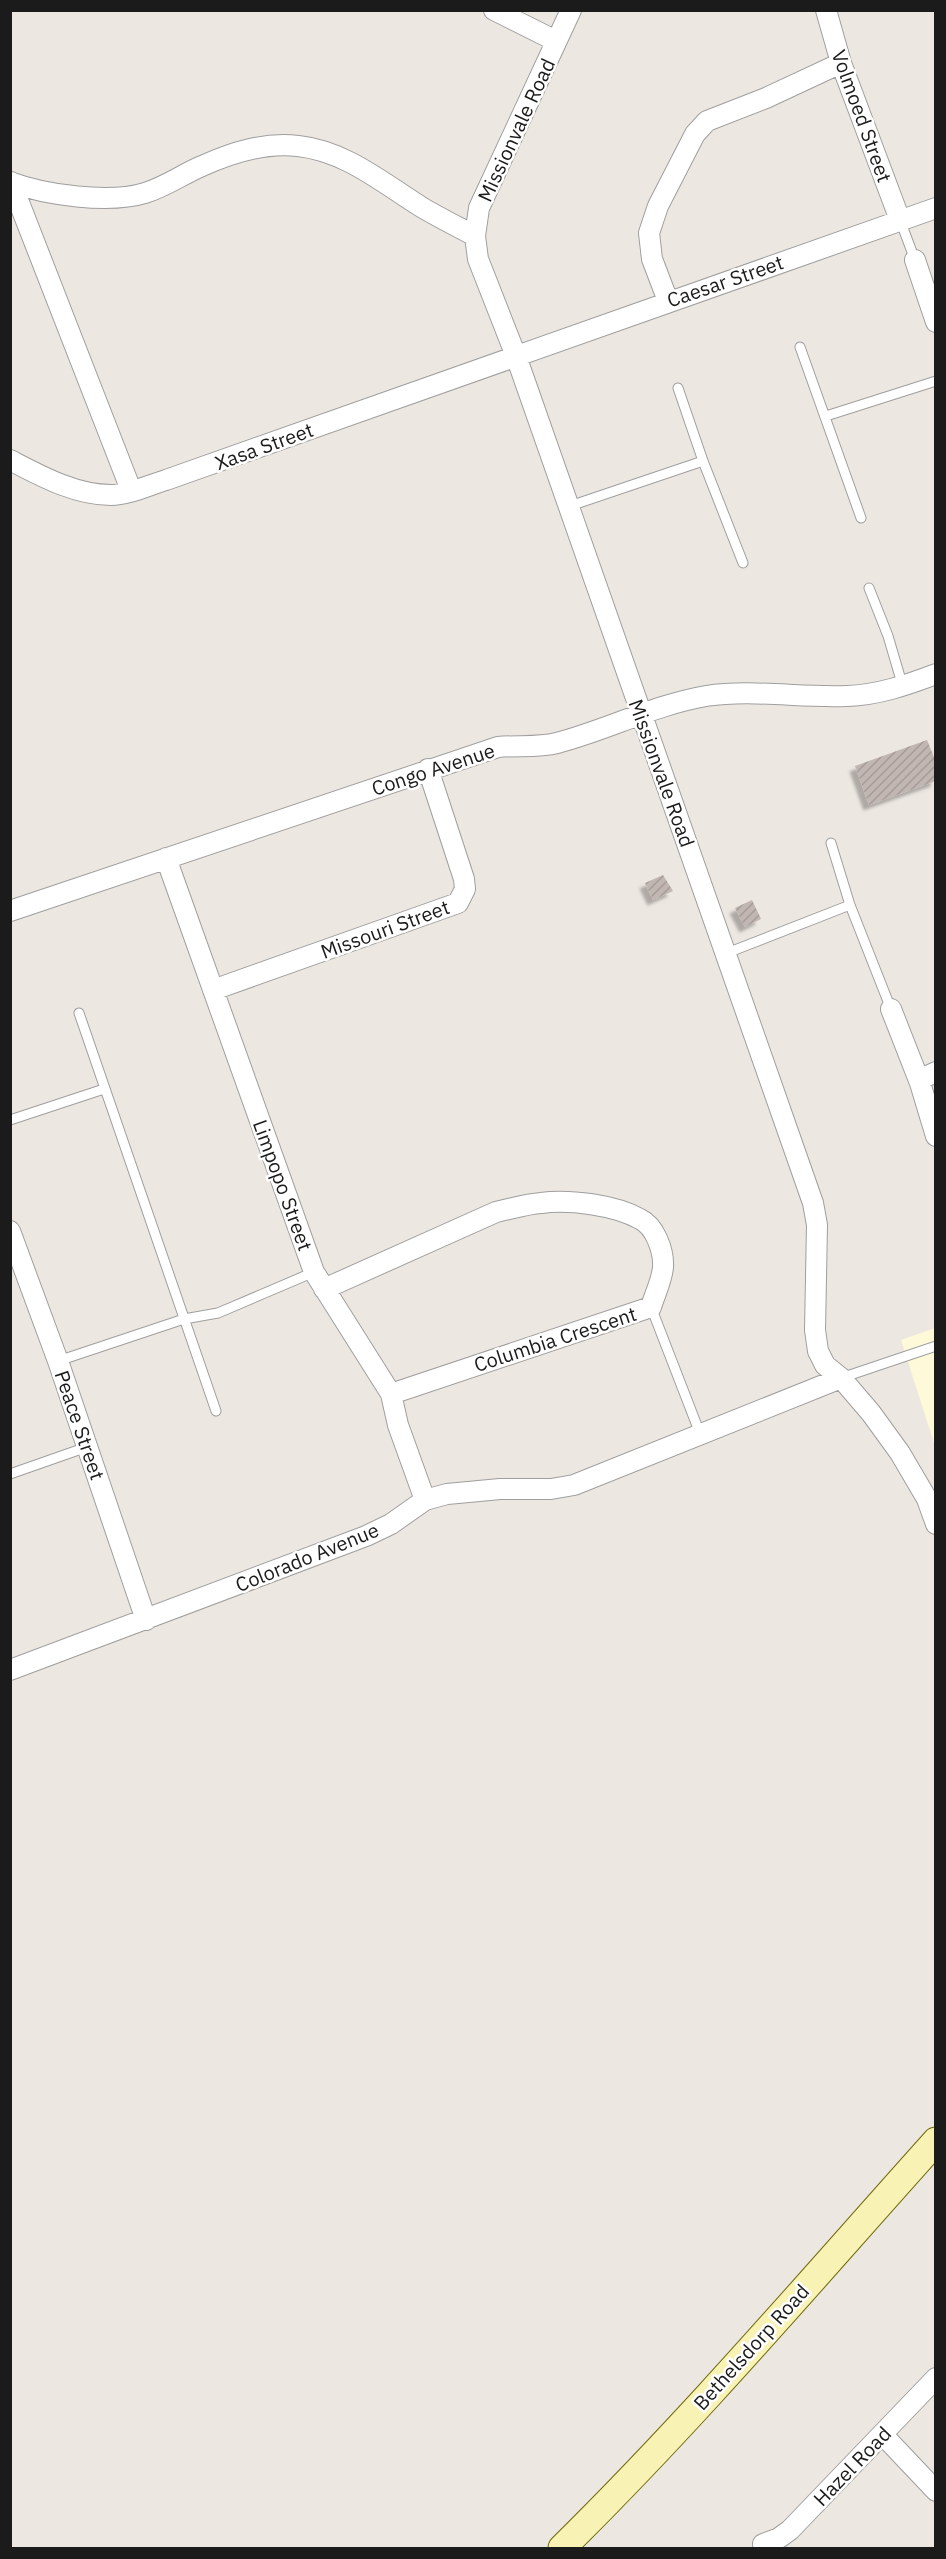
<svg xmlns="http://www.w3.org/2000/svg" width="946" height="2559" font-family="'IBM Plex Sans',sans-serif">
	<defs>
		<pattern id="building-hatch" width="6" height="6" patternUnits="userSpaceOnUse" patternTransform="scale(1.5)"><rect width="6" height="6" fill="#c1b6b1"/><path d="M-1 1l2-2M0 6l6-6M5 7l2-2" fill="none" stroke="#a59c98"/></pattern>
		<filter id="shadow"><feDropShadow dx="-5.5" dy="5.5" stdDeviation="1.5" flood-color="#0004"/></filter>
	</defs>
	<rect width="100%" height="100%" fill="#ede7e1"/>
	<path fill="#fef9d9" d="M935,1328V1446L901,1340Z"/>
	<path fill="url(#building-hatch)" filter="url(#shadow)" d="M927,740L936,762V781L869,805L855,766Z
		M663,875L673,891L653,900L645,883Z
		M752,900L761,919L745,927L735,908Z"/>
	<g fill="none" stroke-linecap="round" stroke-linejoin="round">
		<defs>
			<path id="lane" d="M900,220L915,260
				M800,347L861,518
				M678,388L703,461L743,563
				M826,416L936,381
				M567,507L703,461
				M869,588L888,636L903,687
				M831,843L850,905L891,1009
				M727,953L850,905
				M79,1013L216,1411
				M10,1120L104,1089
				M651,1307L701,1436
				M58,1361L184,1319L218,1313L314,1272
				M841,1378L936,1346
				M10,1474L87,1447"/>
			<path id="street" d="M494,10L556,41
				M571,10L479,208L475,236L478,259L516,356L813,1203L817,1225L815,1330L818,1351L825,1365L841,1378L871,1413L900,1453L927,1499L936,1524
				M826,10L841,63L900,220
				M10,182C45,195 109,204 145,193C165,187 183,174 202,166C233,152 265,142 298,146C346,151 384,184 423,208C440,218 458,227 475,236
				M11,182L131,490
				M915,260L936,322
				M668,301L652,259L649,233L658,206L695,134L707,121L766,98L841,63
				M10,460C41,476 75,495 111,495C128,495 149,485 166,480L936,208
				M166,858L314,1272L391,1394L398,1425L425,1500
				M10,911L498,747C518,745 538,748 557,743C607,730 654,705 706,696C752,689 800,698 847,696C878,695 907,685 936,674
				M213,990L458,903L465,889L464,879L428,769
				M891,1009L920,1083
				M936,1072L923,1078L920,1083L936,1136
				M10,1231L58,1361L146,1620
				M324,1289L496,1212C511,1209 526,1204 541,1203C569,1199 615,1205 640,1219C655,1226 664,1251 663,1267C662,1280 655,1294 651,1307L391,1394
				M10,1670L366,1536L391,1524L425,1500L447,1494L500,1489H551L574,1485L841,1378
				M883,2435L936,2491
				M763,2544L779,2538L790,2530L936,2378"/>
			<path id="secondary" d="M562,2548C693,2419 813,2278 936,2141"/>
		</defs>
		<use href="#lane" stroke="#9f9f9f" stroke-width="11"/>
		<use href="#street" stroke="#9f9f9f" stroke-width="22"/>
		<use href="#secondary" stroke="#6e6b07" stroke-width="29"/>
		<use href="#lane" stroke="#fff" stroke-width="9"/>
		<use href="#street" stroke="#fff" stroke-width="20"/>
		<use href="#secondary" stroke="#f8f2b4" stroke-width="27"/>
	</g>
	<g text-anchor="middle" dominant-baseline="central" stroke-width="5" stroke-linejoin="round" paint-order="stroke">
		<g font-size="20" fill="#1b1b1b" stroke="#fff">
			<text transform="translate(862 116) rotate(70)">Volmoed Street</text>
			<text transform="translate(516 130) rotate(-65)">Missionvale Road</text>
			<text transform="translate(725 281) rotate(-19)">Caesar Street</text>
			<text transform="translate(264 446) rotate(-20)">Xasa Street</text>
			<text transform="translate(433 769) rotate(-18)">Congo Avenue</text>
			<text transform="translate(662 773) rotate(70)">Missionvale Road</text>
			<text transform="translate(385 929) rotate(-20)">Missouri Street</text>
			<text transform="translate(283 1185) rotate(70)">Limpopo Street</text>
			<text transform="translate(555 1339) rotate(-18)">Columbia Crescent</text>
			<text transform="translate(80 1425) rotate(71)">Peace Street</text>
			<text transform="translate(307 1557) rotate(-22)">Colorado Avenue</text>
			<text transform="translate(751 2347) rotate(-48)">Bethelsdorp Road</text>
			<text transform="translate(852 2466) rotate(-46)">Hazel Road</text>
		</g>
	</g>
	<rect width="946" height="2559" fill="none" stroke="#1b1b1b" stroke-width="24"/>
</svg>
